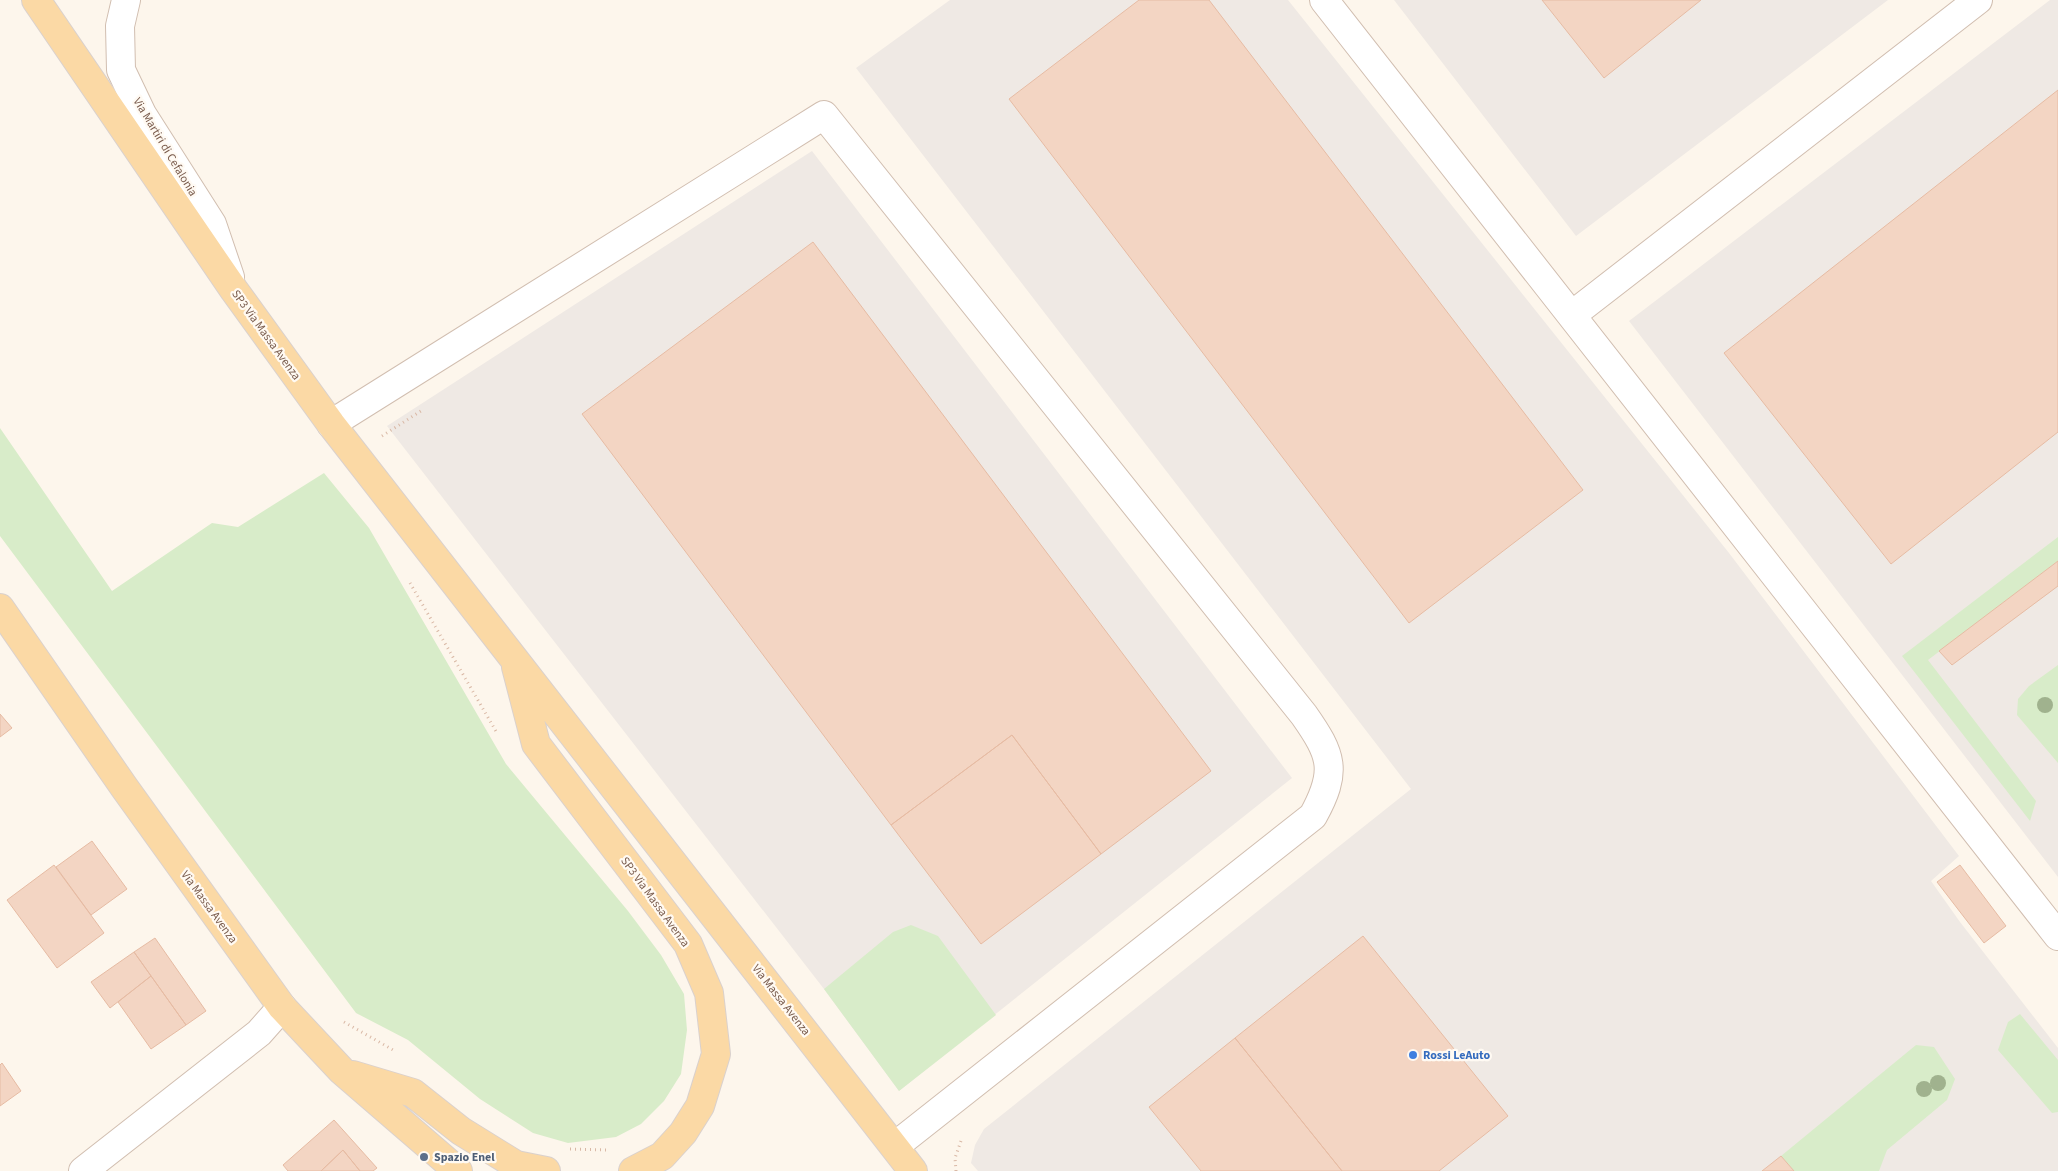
<svg xmlns="http://www.w3.org/2000/svg" width="2058" height="1171" font-family="'Source Sans 3',sans-serif">
	<rect width="100%" height="100%" fill="#fdf6ec"/>
	<path fill="#efe9e4" d="M950,0H1288L1729,553L1959,856L1931,881L1960,922L2058,1048V1171H978L971,1163L975,1145L984,1129L1411,789L856,68Z
		M1394,0H1888L1576,236Z
		M2050,0H2058V877L1629,321Z
		M812,151L1292,778L899,1091L824,989L387,426Z"/>
	<path fill="#d8ecc9" d="M0,428L112,591L212,523L238,527L324,473L369,528L506,764L628,911L661,955L684,994L687,1030L681,1074L664,1101L641,1124L616,1137L568,1143L533,1133L480,1099L408,1040L356,1013L0,536Z
		M2058,537V561L1928,660L2036,801L2030,821L1902,656Z
		M2058,665V763L2017,715L2018,699L2029,686Z
		M911,925L938,936L996,1015L899,1091L824,989L893,932Z
		M2020,1014L2058,1060V1112L2052,1113L1998,1050L2008,1022Z
		M1916,1045L1934,1047L1955,1079L1947,1100L1887,1150L1879,1171H1794L1781,1156Z"/>
	<path fill="#f3d5c3" stroke="#e6bba3" d="M1139,0H1209L1583,490L1409,623L1009,99Z
		M1542,0H1701L1604,78Z
		M2058,90V432L1891,564L1724,353Z
		M813,242L1211,771L1101,854L1012,735L891,825L582,414Z
		M2058,561V586L1952,665L1939,651Z
		M0,714L12,728L0,737Z
		M1012,735L1101,854L981,944L891,825Z
		M92,841L127,889L91,915L56,867Z
		M54,865L104,933L57,968L7,900Z
		M1960,865L2006,926L1984,943L1937,882Z
		M1363,936L1508,1116L1439,1171H1342L1235,1038Z
		M155,938L206,1011L186,1025L134,952Z
		M134,952L151,976L110,1008L91,982Z
		M151,976L186,1025L151,1049L118,1002Z
		M1235,1038L1342,1171H1201L1149,1107Z
		M2,1063L21,1091L0,1106V1065Z
		M334,1120L377,1168L373,1171H360L343,1150L321,1171H288L283,1165Z
		M343,1150L360,1171H321Z
		M1781,1156L1794,1171H1762Z"/>
	<g fill="none" stroke-linecap="round" stroke-linejoin="round">
		<defs>
			<path id="minor" d="M126,0L120,26L121,70L142,114L212,224L230,277
				M1324,0L2058,936
				M1572,315L1978,0
				M331,424L824,115L1304,715C1332,755 1338,771 1313,816L895,1146
				M83,1171L259,1033L282,1007"/>
			<path id="major" d="M36,0L234,290L331,424L913,1171
				M0,608L124,787L282,1007L342,1071L458,1171
				M516,667L536,744L688,944L709,993L716,1054L700,1106L683,1133L662,1156L633,1171
				M353,1075L413,1093L461,1131L516,1165L546,1171"/>
		</defs>
		<use href="#minor" stroke="#d1beb0" stroke-width="30"/>
		<use href="#major" stroke="#dad1cd" stroke-width="30"/>
		<path stroke="#d9b8a5" stroke-width="3" stroke-dasharray="1 4" stroke-linecap="butt" d="M382,436L424,409
			M410,583L497,733
			M344,1022L395,1051
			M570,1149L609,1150
			M956,1171L955,1158L962,1138"/>
		<use href="#minor" stroke="#fff" stroke-width="28"/>
		<use href="#major" stroke="#fbd9a5" stroke-width="28"/>
	</g>
	<g fill="#a0b28e">
		<circle cx="2045" cy="705" r="8"/>
		<circle cx="1938" cy="1083" r="8"/>
		<circle cx="1924" cy="1089" r="8"/>
	</g>
	<circle fill="#3f7fe0" stroke="#fffaf3" stroke-width="2" cx="1413" cy="1055" r="5"/>
	<circle fill="#5c6f8a" stroke="#fffaf3" stroke-width="2" cx="424" cy="1157" r="5"/>
	<g text-anchor="middle" dominant-baseline="central" stroke-width="4.5" stroke-linejoin="round" paint-order="stroke">
		<g font-size="12" fill="#7a5c4d" stroke="#fffaf3">
			<text transform="translate(165 147) rotate(59)">Via Martiri di Cefalonia</text>
			<text transform="translate(266 335) rotate(54)">SP3 Via Massa Avenza</text>
			<text transform="translate(655 902) rotate(54)">SP3 Via Massa Avenza</text>
			<text transform="translate(209 907) rotate(54)">Via Massa Avenza</text>
			<text transform="translate(781 1000) rotate(52)">Via Massa Avenza</text>
		</g>
		<g font-size="12" font-weight="bold" fill="#366cbe" stroke="#fffaf3" text-anchor="start">
			<text x="1423" y="1055">Rossi LeAuto</text>
		</g>
		<g font-size="12" font-weight="bold" fill="#4e5e75" stroke="#fffaf3" text-anchor="start">
			<text x="434" y="1157">Spazio Enel</text>
		</g>
	</g>
</svg>
